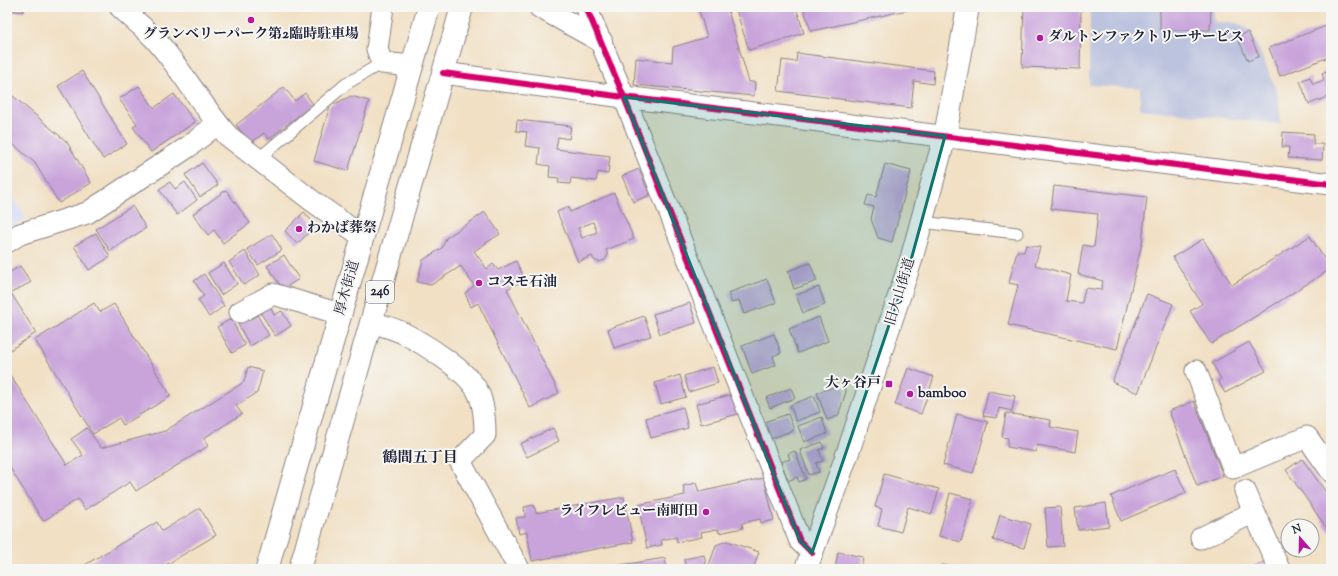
<svg xmlns="http://www.w3.org/2000/svg" width="1338" height="576" font-family="'Sorts Mill Goudy','Noto Serif JP',serif">
	<rect width="100%" height="100%" fill="#f6f6f2"/>
	<filter id="ink" filterUnits="userSpaceOnUse"><feTurbulence type="fractalNoise" baseFrequency=".025" numOctaves="2"/><feDisplacementMap in="SourceGraphic" scale="8" xChannelSelector="R" yChannelSelector="G"/><feConvolveMatrix kernelMatrix="1 2 1 2 8 2 1 2 1" color-interpolation-filters="sRGB"/></filter>
	<filter id="wash" filterUnits="userSpaceOnUse"><feTurbulence type="fractalNoise" baseFrequency=".012" numOctaves="4" result="noise"/><feDisplacementMap in="SourceGraphic" scale="16" xChannelSelector="R" yChannelSelector="G"/><feGaussianBlur stdDeviation="0.9" result="paint"/><feColorMatrix in="noise" values="0 0 0 0 0 0 0 0 0 0 0 0 0 0 0 0 0 1.4 0 .05"/><feComposite in="paint" operator="in"/></filter>
	<g filter="url(#wash)">
		<rect width="100%" height="100%" fill="#f1e0c4"/>
		<path fill="#d3d8f9" d="M7,187L26,218L7,228Z"/>
		<path fill="#bcc3de" d="M1090,7H1214V22L1236,23L1250,30L1277,90L1281,124L1140,109V88L1089,85Z"/>
		<g id="blocks">
			<path fill="#c9a4db" fill-rule="evenodd" d="M7,7H24L23,12L7,10Z
				M698,7H727L749,82H755L754,96L634,85L636,58L672,62L673,47L707,37Z
				M735,7H796L804,33L749,50Z
				M803,7H917V8L811,31Z
				M1024,7H1081L1080,69L1022,67Z
				M1160,7H1211L1210,30H1160Z
				M1331,24V56L1280,76L1269,48Z
				M1248,32L1259,56L1248,61L1237,37Z
				M797,53L934,71L933,84L914,81L911,108L778,91L782,60L796,62Z
				M1331,69V96L1309,104L1300,81L1310,77L1313,84L1324,80L1322,73Z
				M82,71L127,144L103,159L58,86Z
				M139,86L154,108L174,94L195,122L151,152L133,127L137,124L119,99Z
				M284,87L295,101L305,93L313,104L269,139L264,133L251,143L236,125Z
				M7,91L67,142L91,183L59,203L35,163L7,139Z
				M351,96L369,101L348,171L314,161L330,106Z
				M517,120L571,126L569,139L558,137L556,149L610,156L608,174L598,172L596,181L571,178L570,184L558,183L559,178L549,177L550,166L538,164L540,148L525,146L527,132L516,131Z
				M1283,132L1314,134L1313,144H1323L1322,160L1288,158L1289,147H1282Z
				M202,163L218,185L200,197L185,175Z
				M885,164L911,171L892,242L878,238L871,219L874,207L865,205L868,195L876,197Z
				M639,169L650,195L633,202L622,176Z
				M170,182L175,189L185,182L197,200L177,215L159,189Z
				M1054,186L1147,197L1142,243L1117,349L1008,325L1018,285L1009,283L1017,251L1024,252L1026,245L1040,247L1035,265L1071,275L1066,301L1082,303L1085,288L1101,290L1103,281L1078,274L1083,245L1094,247L1098,214L1051,209Z
				M226,190L250,223L223,243L214,230L208,235L193,214Z
				M614,193L634,239L606,250L608,255L605,260L599,262L594,260L592,256L578,262L557,212L568,207L570,212ZM593,222L597,232L582,238L578,228Z
				M132,206L146,228L110,251L96,229Z
				M304,212L316,226L297,244L285,231Z
				M485,212L500,234L474,251L487,269L493,264L498,270L516,261L525,280L507,289L559,393L530,408L478,303L471,307L465,293L474,286L461,266L431,285L417,282L423,260L442,248L446,238Z
				M96,233L110,257L89,270L74,246Z
				M272,234L282,250L258,265L247,249Z
				M1310,236L1331,269L1211,344L1190,311L1202,304L1173,257L1203,239L1232,285Z
				M245,251L260,275L244,285L229,262Z
				M284,255L299,279L283,289L267,266Z
				M224,263L237,284L221,295L208,273Z
				M810,263L817,281L794,289L788,271Z
				M20,266L31,282L11,293L36,333L7,352V274Z
				M204,274L224,306L209,317L198,300L204,296L194,281Z
				M767,279L776,303L744,314L739,300L732,303L728,293Z
				M819,287L825,305L803,313L796,295Z
				M1147,294L1173,304L1138,393L1112,382Z
				M94,303L100,312L114,304L171,396L123,425L119,418L93,434L35,340Z
				M690,303L696,323L660,334L653,314Z
				M270,306L274,315L282,311L291,326L275,336L260,312Z
				M256,313L269,335L250,346L238,324Z
				M644,316L651,336L614,348L608,329Z
				M819,317L828,341L798,353L789,329Z
				M231,319L245,345L232,353L217,327Z
				M774,334L781,353L773,356L776,365L752,374L742,346Z
				M1249,342L1266,371L1225,393L1218,381L1221,379L1212,363Z
				M248,367L263,371L257,393L236,406L242,414L204,438L208,446L136,491L130,482L85,510L78,499L43,521L7,463V370L67,465L83,455L71,439L87,428L101,448L165,431L244,382Z
				M713,367L718,383L689,392L684,376Z
				M908,368L934,377L921,414L895,405Z
				M680,375L686,397L661,404L655,383Z
				M842,384L846,392L838,416L827,420L817,393Z
				M791,388L795,398L770,408L766,398Z
				M988,391L1015,396L1012,411L999,408L997,418L983,416Z
				M733,394L738,414L701,424L696,404Z
				M814,396L820,412L796,421L790,405Z
				M1194,401L1223,476L1197,486L1169,411Z
				M683,407L688,428L651,438L646,418Z
				M1006,413L1051,420L1050,427L1078,432L1075,452L1037,445L1036,452L1007,447L1008,438L1002,437Z
				M788,414L794,430L770,439L764,422Z
				M957,414L988,422L973,473L943,465Z
				M822,417L827,434L804,442L798,426Z
				M553,428L559,441L527,457L520,444Z
				M822,442L824,448L819,450L823,461L816,463L819,472L809,475L800,450Z
				M795,451L806,479L799,482L797,477L788,481L781,462L790,459L788,454Z
				M1302,459L1331,499V534L1286,470Z
				M1175,469L1186,493L1121,521L1111,496Z
				M884,474L939,489L932,514L908,507L901,532L878,526L882,509L875,507Z
				M764,478L774,520L761,523L760,519L742,523L743,528L719,533L718,529L701,532L702,537L677,542L676,537L661,540L662,545L647,548L638,505L685,495L683,486L696,483L699,492Z
				M950,493L973,499L961,542L939,536Z
				M624,497L633,542L532,561L527,532L519,534L516,518L525,517L524,507L534,505L536,513Z
				M1106,503L1109,526L1078,530L1075,508Z
				M1060,507L1063,546L1048,547L1045,508Z
				M200,508L216,535L159,569H78L157,522L162,531Z
				M1000,515L1031,524L1024,548L993,540Z
				M727,541L759,552L753,569H709V565L716,545Z
				M838,552L863,557L861,569H835Z
				M704,555L707,569H686L684,559Z
				M665,558L667,569H603V568Z
				M1264,562L1267,569H1248Z
				M942,565L958,568V569H941Z"/>
		</g>
	</g>
	<g filter="url(#ink)">
		<use href="#blocks" fill-opacity="0" stroke="#8a8180" stroke-width="1"/>
		<g fill="none" stroke-linecap="round" stroke-linejoin="round">
			<defs>
				<path id="lane" d="M257,160L346,84L382,63
					M921,222L1017,233"/>
				<path id="street" d="M120,7C131,17 143,27 154,38C181,68 201,105 228,136L311,200L363,237
					M383,7L377,49L382,63L412,66
					M586,7L624,97L800,541L812,553
					M443,73L624,97L1331,184
					M7,242L20,234L87,213L188,147L217,124
					M240,312L273,294L340,314
					M371,322C381,325 392,328 401,332C423,343 467,370 478,392C484,404 485,422 485,435L460,461L519,569
					M1196,371L1233,468L1307,437L1331,471
					M1245,491L1279,569
					M1201,538L1254,512"/>
				<path id="secondary" d="M540,7L601,41
					M806,569L848,452L911,260L945,136L968,7"/>
				<path id="highway" d="M267,569L429,7
					M300,569L462,7"/>
			</defs>
			<use href="#lane" stroke="#8a8180" stroke-width="13"/>
			<use href="#street" stroke="#8a8180" stroke-width="23"/>
			<use href="#secondary" stroke="#8a8180" stroke-width="24"/>
			<use href="#highway" stroke="#8a8180" stroke-width="24"/>
			<use href="#lane" stroke="#fff" stroke-width="11"/>
			<use href="#street" stroke="#fff" stroke-width="21"/>
			<use href="#secondary" stroke="#fff" stroke-width="22"/>
			<use href="#highway" stroke="#fff" stroke-width="22"/>
			<defs>
				<path id="cycleway" d="M586,7L624,97L800,541L812,553
					M443,73L624,97L1331,184"/>
			</defs>
			<use href="#cycleway" stroke="#f6f6f2" stroke-width="8"/>
			<use href="#cycleway" stroke="#d6006c" stroke-width="6"/>
		</g>
	</g>
	<path fill="#0f766e" fill-opacity="0.2" stroke="#0f766e" stroke-width="3" stroke-linejoin="round" d="M624,97L945,136L911,260L812,553L800,541Z"/>
	<g fill="#b5179e" stroke="#f6f6f2" stroke-width="1.5">
		<circle cx="251" cy="20" r="4"/>
		<circle cx="1040" cy="38" r="4"/>
		<circle cx="299" cy="229" r="4"/>
		<circle cx="479" cy="283" r="4"/>
		<rect x="885" y="380" width="8" height="8" rx="2"/>
		<circle cx="910" cy="394" r="4"/>
		<circle cx="706" cy="512" r="4"/>
	</g>
	<g text-anchor="middle" dominant-baseline="central" stroke-width="4" stroke-linejoin="round" paint-order="stroke">
		<rect fill="#f6f6f2" stroke="#626272" stroke-width="1" x="366" y="281" width="28" height="22" rx="3"/>
		<g font-size="13" font-weight="bold" fill="#22223b">
			<text x="380" y="292">246</text>
		</g>
		<g font-size="14" font-weight="bold" fill="#22223b" stroke="#f6f6f2" text-anchor="start">
			<text x="251" y="35" text-anchor="middle">グランベリーパーク第2臨時駐車場</text>
			<text x="1048" y="38">ダルトンファクトリーサービス</text>
			<text x="307" y="229">わかば葬祭</text>
			<text x="487" y="283">コスモ石油</text>
			<text x="881" y="384" text-anchor="end">大ヶ谷戸</text>
			<text x="918" y="394">bamboo</text>
			<text x="698" y="512" text-anchor="end">ライフレビュー南町田</text>
		</g>
		<g font-size="14" fill="#22223b" stroke="#f6f6f2">
			<text transform="translate(348 288) rotate(-74)">厚木街道</text>
			<text transform="translate(901 292) rotate(-73)">旧大山街道</text>
		</g>
		<g font-size="15" font-weight="bold" fill="#22223b" stroke="#f6f6f2">
			<text x="420" y="458">鶴間五丁目</text>
		</g>
	</g>
	<rect width="1338" height="576" fill="none" stroke="#f6f6f2" stroke-width="24"/>
	<g transform="translate(1300 538) rotate(340)"><circle r="19" fill="#f6f6f2" stroke="#a1a1a9"/>
	<path d="M0-3L7 15L0 10L-7 15Z" fill="#b5179e"/>
	<text y="-6" font-size="11" font-weight="bold" text-anchor="middle" fill="#22223b">N</text>
	</g>
</svg>
